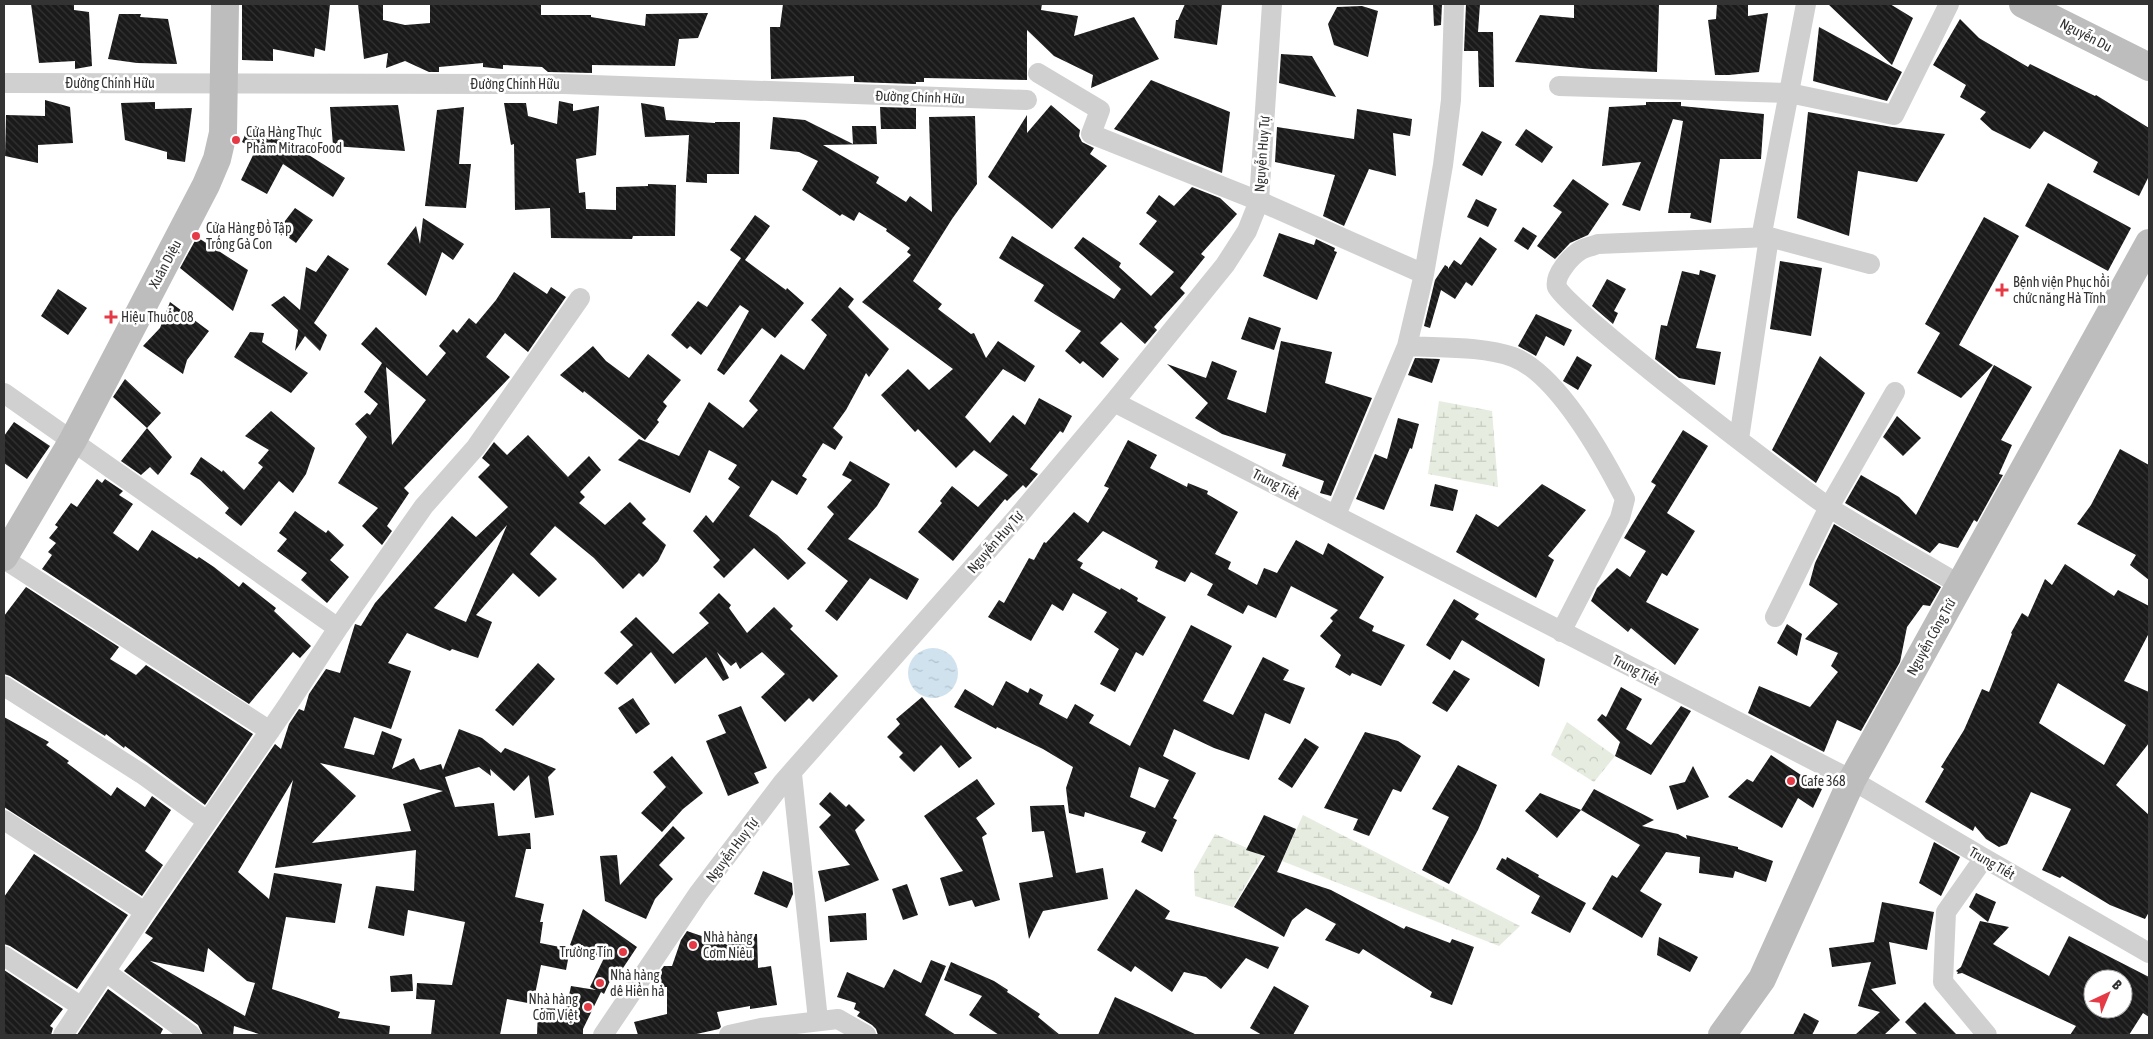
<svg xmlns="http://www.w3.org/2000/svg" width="2153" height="1039" font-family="'Asap Condensed',sans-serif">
	<defs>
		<pattern id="forest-crowns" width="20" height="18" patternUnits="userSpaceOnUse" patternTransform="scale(1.25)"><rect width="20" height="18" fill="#e6ecdf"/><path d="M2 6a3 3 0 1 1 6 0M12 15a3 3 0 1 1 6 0" fill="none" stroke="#c6cbc0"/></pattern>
		<pattern id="wetland-marsh" width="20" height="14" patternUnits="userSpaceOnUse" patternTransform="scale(1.25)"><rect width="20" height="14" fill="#e6ecdf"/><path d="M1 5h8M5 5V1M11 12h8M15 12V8" fill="none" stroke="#c6cbc0"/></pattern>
		<pattern id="water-ripples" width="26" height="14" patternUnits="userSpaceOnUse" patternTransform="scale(1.25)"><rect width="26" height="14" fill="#cfe2ee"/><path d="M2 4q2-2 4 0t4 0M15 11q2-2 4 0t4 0" fill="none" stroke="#b2c2cd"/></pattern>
		<pattern id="building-back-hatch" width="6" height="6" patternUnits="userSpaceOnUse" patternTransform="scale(1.25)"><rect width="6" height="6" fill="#1a1a1a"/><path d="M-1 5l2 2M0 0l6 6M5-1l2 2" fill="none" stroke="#333"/></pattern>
	</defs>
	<rect width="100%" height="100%" fill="#fff"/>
	<path fill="url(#forest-crowns)" d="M1567,722L1615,756L1594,782L1551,755Z"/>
	<path fill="url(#wetland-marsh)" d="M1439,401L1492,411L1498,487L1428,474Z
		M1303,815L1520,926L1499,946L1282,861Z
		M1215,834L1263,855L1233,907L1195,896L1194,871Z"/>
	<path fill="url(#water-ripples)" d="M908 673a25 25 0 1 1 50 0a25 25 0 1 1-50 0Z"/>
	<path fill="url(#building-back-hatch)" fill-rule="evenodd" d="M31,4H74V10L89,12L92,66L75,69V61L39,63Z
		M242,4H330L325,51L315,48L314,57L273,49V61L242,60Z
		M358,4H383V20L405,25L430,23V4H541V15H591V17L645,26L646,14L708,13L698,38L679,39L675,66L592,65V73L548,72L542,67L503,65V69L483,67V63L439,67V72H429L405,61L386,68L388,53L364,59Z
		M783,4H1042L1041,10L1078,16L1074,36L1134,17L1159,59L1091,88L1093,75L1054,56L1027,30V80L924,78V82H916V84L854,82V76L771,79L770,27H780Z
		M1185,4H1222L1217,45L1174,38L1176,20H1178Z
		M1433,4H1442L1441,25L1434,26Z
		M1466,4H1480L1478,32H1493L1494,87H1479L1478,51H1464Z
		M1574,4H1659L1657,72L1592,69L1515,62L1540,15L1574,18Z
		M1717,4H1748V16L1768,13L1759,72L1729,75H1715L1708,20L1716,19Z
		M1828,4H1890L1913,18L1892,65Z
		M1362,6L1378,11L1368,57L1334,45L1328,24L1337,7Z
		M119,14H141L140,17L168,19L177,64L137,63L108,59Z
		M1960,19L1979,38L2028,67L2030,64L2095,96L2096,95L2149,128V176L2139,196L2093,172L2098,162L2044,131L2030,149L1992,130L1980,119L1986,112L1960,97L1966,85L1933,65Z
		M1819,27L1902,72L1887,101L1813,81Z
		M1281,54L1312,56L1336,97L1279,83Z
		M1151,80L1230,112L1222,173L1114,129Z
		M45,100L70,107L73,143L38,145V163L5,156L6,115L45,116Z
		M559,101L573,104V111L599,106L596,155L576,159L579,193L585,192L586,209L616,210V187L648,186V184L676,185L675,236H633L632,239L551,238L550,208L515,210L514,144L511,145L504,103H526L528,116L557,124Z
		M155,102V109L192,108L185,162L167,159V152L125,140L121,103Z
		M1646,102H1681V106L1764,114L1761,159H1720L1711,223L1690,218L1691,213H1668L1683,121L1673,119L1640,211L1622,205L1641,162L1602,166L1609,107L1646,105Z
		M641,103L664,107L666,120L715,123V122H740L739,174H707V183L686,182L689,135L645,137Z
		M398,105L405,151L333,146L330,107Z
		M1051,105L1080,130L1079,136L1082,142L1094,148L1090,154L1107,166L1052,229L988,177L1027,115V133Z
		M464,107L459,164H471L466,208L425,206L437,110Z
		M880,107L916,108V129H881Z
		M1357,109L1412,119L1410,136L1393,133L1396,176L1369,169L1344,226L1323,216L1335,175L1275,162L1277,127L1354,139Z
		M1808,112L1892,127L1945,134L1917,182L1858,171L1849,236L1797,218Z
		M975,116L977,184L952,219L913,281L942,304L938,309L971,334L974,333L986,358L998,341L1035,366L1025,382L1003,369L965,417L990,443L1013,415L1025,425L1039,398L1072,416L1063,433L1060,431L1030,469L1038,474L1026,488L1023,485L1007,501L1005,499L953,561L918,532L942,503L940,501L952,486L978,507L1008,475L974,450L956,468L918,429L915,432L881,395L908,369L929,390L953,369L862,302L911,255L907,252L910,248L886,231L887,229L859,212L854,221L842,214L840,216L802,190L818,161L799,152L770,149L773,117L805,120L853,144L852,126H876L877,144L823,145L879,177L876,183L906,202L910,196L932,212L929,117Z
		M249,126L293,145L345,178L333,197L283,164L267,194L241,180L256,149L242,142Z
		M1526,129L1553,147L1542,163L1515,145Z
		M1482,131L1502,142L1482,176L1462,165Z
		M1573,179L1609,204L1588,235L1570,243L1555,259L1537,246L1562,212L1553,206Z
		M2048,183L2131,228L2108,271L2025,226Z
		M1192,187L1220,198L1237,214L1201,254L1205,257L1180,288L1185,293L1154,327L1157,330L1145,344L1121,322L1100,343L1119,359L1103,378L1083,361L1080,364L1065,351L1081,331L1034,301L1044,285L999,258L1012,236L1114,299L1121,289L1074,248L1083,237L1121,263L1119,267L1151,296L1174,272L1139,244L1157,221L1146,213L1159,195L1174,206Z
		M1476,199L1497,209L1488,227L1467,217Z
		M295,208L313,220L296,243L278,230Z
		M755,215L770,226L745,260L786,290L787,288L804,303L775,338L762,328L724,375L717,370L749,311L740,305L701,355L690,346L687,349L671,335L698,301L707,307L741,258L730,250Z
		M1984,217L2019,236L1959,345L1993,365L1961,398L1917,373L1940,333L1925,324Z
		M423,218L464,244L453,260L442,252L426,296L387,264L416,226L420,244Z
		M1523,227L1537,236L1528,250L1514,241Z
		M1279,233L1314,245L1316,239L1335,248L1334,251L1337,252L1317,300L1263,276Z
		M197,237L248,270L233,311L180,268Z
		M1480,237L1497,249L1472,286L1466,282L1455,299L1441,290L1430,328L1424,326L1435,280L1445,265L1448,267V269L1454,260L1461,265Z
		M328,255L349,269L314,323L327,335L320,351L305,336L295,351L298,330L271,305L284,296L300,310L306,267L316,272Z
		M1780,261L1822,268L1811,336L1770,329Z
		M1700,270L1716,275L1696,348L1721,352L1715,385L1679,378L1655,359L1661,325L1667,326L1682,271L1699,275Z
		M514,272L547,294L551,287L566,297L528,352L505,333L486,357L510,377L404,488L409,493L387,526L392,531L382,545L362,526L378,508L338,483L367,437L355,424L367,413L370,415L378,404L364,392L382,363L361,344L376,327L427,376L446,353L439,346L453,329L457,333L469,318L476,324L496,300ZM386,367L426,400L392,445L388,392Z
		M1607,279L1626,289L1614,311L1618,313L1613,324L1592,306Z
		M840,287L854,299L848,307L889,349L869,377L866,373L846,410L833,428L843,437L835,450L823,443L802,476L807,479L797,495L772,480L749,516L777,535L806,563L788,580L754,548L724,578L713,567L720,560L693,531L706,515L713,523L740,487L728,479L737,465L709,450L690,493L618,460L639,439L679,456L709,402L743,428L758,410L749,401L781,354L804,370L827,335L811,320Z
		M58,289L87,308L68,335L41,316Z
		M170,302L209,331L187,360L183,374L143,346L160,328Z
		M1536,314L1572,330L1564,346L1546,336L1536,356L1518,346Z
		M1249,317L1281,328L1274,350L1241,339Z
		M250,332L264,333L262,342L308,373L291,393L234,357Z
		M1281,341L1332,352L1325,383L1372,398L1331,496L1320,493L1324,481L1282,466L1286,454L1222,434L1195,418L1208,403L1167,364L1206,378L1212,361L1237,371L1227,399L1266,413Z
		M593,346L606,361L629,378L648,354L681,380L663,402L667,406L657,420L659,422L645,440L584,391L583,393L560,375Z
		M1577,356L1592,365L1578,390L1563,381Z
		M1820,356L1865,393L1816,483L1772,450Z
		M1415,358L1440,359L1432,383L1408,375Z
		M1994,365L2032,387L2001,440L2012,445L1999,474L2003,475L1977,522L1974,520L1958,548L1939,543L1930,553L1845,503L1861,475L1899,497L1916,515Z
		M125,379L161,413L147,428L113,397Z
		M271,411L315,448L306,474L293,493L279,481L241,526L225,513L229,508L200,480L190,474L201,457L222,472L223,470L244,490L263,467L258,463L269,450L245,436Z
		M1897,416L1921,438L1903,456L1883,437Z
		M1398,418L1419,424L1412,449L1410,448L1384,510L1356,499L1375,454L1387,459Z
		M14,422L50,446L27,479L4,463V436Z
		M147,428L172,457L158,475L150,467L141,475L121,461Z
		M1683,430L1708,446L1667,513L1695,531L1667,576L1662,573L1646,602L1699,629L1675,665L1631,628L1628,632L1591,601L1597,588L1617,568L1630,577L1646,551L1624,538L1656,485L1651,482Z
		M528,435L568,477L589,456L601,470L580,492L585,497L579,503L605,525L630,502L646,519L642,523L666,545L658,561L643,577L639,573L623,589L594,558L555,526L530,554L557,579L539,597L513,573L476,615L492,622L478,658L452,649L450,651L407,633L388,663L411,671L391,729L354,717L344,748L374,755L382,731L402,739L392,769L414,758L420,770L441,764L443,770L459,729L482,738L501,753L505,748L556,769L548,777L554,815L535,818L529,775L514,791L490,769L491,776L479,767L445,777L455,807L494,803L498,836L530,833L531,849H526L515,897L544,904L540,922H543L540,943L570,949L566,970L541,965L533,1004L507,999L500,1035H431L435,1000L416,999L417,983L452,985L465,922L408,910L404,936L368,928L376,886L414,891L416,850L275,868L293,780L238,872L269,899L274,873L342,884L335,923L286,917L272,989L340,1012L338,1018L390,1026L389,1035H262L234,1026L233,1035H203L198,1025L124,971L153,938L145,933L275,744L281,749L289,724L299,709L304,711L309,694L326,669L340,673L355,624L361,626L375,603L452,516L476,537L508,507L478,477L490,465L482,458L494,442L507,455ZM507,525L466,622L434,608ZM320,763L413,784L443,791L403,804L411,831L312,843L356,796ZM208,948L247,981L255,983L245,1016L150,961L204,972Z
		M1128,440L1157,455L1150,468L1187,487L1188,483L1208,491L1207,494L1238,512L1215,554L1231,562L1228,569L1257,585L1264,568L1277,573L1296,540L1323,555L1328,543L1384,577L1359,618L1374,626L1372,631L1405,645L1381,686L1352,673L1350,676L1335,667L1341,655L1320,636L1333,621L1330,618L1338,610L1291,586L1276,618L1248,605L1243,614L1207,595L1213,584L1191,572L1185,582L1155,568L1158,561L1103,531L1077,560L1083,563L1080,568L1120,590L1121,588L1138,598L1137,601L1166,617L1143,656L1136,652L1115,692L1100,684L1119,649L1094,632L1107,612L1073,593L1063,611L1052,604L1031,641L988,617L999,600L1004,603L1029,558L1034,560L1044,542L1046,543L1074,512L1088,523L1109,488L1104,486Z
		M2120,449L2149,465V580L2130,565L2136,555L2077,524L2091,505Z
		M850,461L890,484L877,506L848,539L919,579L907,600L870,578L837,621L825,611L848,581L807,549L834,514L827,507L852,480L842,475Z
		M97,479L102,483L105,479L123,491L119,495L133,504L113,533L138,551L152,530L197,559L199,557L214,567L239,587L243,582L276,608L274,611L311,646L300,658L293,652L249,704L42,569L52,555L48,552L56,543L49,538L58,527L55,525L71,503L77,507Z
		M1435,484L1458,490L1453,511L1430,506Z
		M1542,484L1586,510L1548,556L1554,560L1536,598L1456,552L1476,514L1498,527Z
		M295,511L326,533L328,530L344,545L330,560L349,577L327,603L301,580L307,573L277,551L287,539L279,533Z
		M1834,524L1941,587L1930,606L1923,605L1907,627L1900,662L1861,731L1837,720L1824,752L1748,713L1759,686L1810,707L1838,672L1831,666L1838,653L1805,639L1838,604L1809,585L1815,563Z
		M2065,564L2114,596L2118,590L2149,606V633L2124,681L2149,692V743L2116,785L2149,815V912L2145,919L2110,905L2062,876L2060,878L2042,870L2071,809L2031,792L2007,844L1999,847L1986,839L1975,826L1973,831L1925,802L1944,769L1941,767L1964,730L1982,689L1989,692L2012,634L2011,633L2022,613L2028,617L2045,579L2052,585ZM2058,683L2126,725L2104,765L2039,723Z
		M26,587L119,647L110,659L136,675L146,665L253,734L205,805L125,746L124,748L106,734L105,736L10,676L4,674V616Z
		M719,593L731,605L729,608L747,633L774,607L793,626L790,629L838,676L813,702L809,698L785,722L761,697L785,674L762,652L740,669L736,662L731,666L717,652L729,678L723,681L706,657L675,684L651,652L617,685L604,673L633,645L620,632L636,617L673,654L709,623L699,613Z
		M1454,599L1479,614L1475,619L1545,659L1539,687L1462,640L1450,660L1426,645Z
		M1787,624L1802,634L1797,656L1777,643Z
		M1191,625L1232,646L1203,701L1233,715L1263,657L1289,670L1283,680L1305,688L1290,724L1265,713L1249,760L1214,748L1174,729L1163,756L1196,773L1173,818L1177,820L1162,852L1141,842L1146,832L1085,812L1084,817L1069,813L1066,788L1073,767L1043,749L997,727L996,729L954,707L965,689L993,706L1006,681L1028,693L1030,688L1043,695L1039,704L1067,719L1075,704L1094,715L1089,723L1130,746ZM1139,767L1169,780L1155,808L1130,797Z
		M538,663L555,679L513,726L495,710Z
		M1454,670L1470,679L1447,712L1432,703Z
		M1621,687L1642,699L1626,729L1651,745L1681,706L1691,711L1651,775L1615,756L1620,742L1597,720L1602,714L1606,717Z
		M922,697L972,758L959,768L941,745L914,772L899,757L903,753L887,737L900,724L896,719Z
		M633,698L650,724L636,734L618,708Z
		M741,706L767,768L754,773L759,783L728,796L706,741L726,733L718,715Z
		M4,717L49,742L46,745L69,761L67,763L111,796L117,787L145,807L152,796L171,810L145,851L163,865L142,896L4,807Z
		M1365,732L1398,741L1421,756L1401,792L1393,789L1369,836L1353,830L1358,819L1324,808Z
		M1305,738L1319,747L1292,788L1278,779Z
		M1771,755L1822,789L1813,808L1798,798L1782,828L1728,797L1747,779L1753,782Z
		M672,756L703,793L683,809L662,832L641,813L666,787L653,772Z
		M1458,765L1497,785L1478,830L1449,884L1422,870L1449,817L1432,809Z
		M1693,766L1709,797L1677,810L1669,786L1685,782Z
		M977,779L995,804L976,818L987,834L982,837L1000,900L975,907L972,900L949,906L940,878L963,871L924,816Z
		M1594,789L1654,820L1642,826L1678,834L1687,839L1686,835L1738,847V849L1773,861L1766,882L1735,871L1733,878L1699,873L1700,857L1666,852L1640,891L1662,904L1642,938L1592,909L1612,875L1617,878L1640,845L1581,810Z
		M830,792L846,807L849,804L865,820L855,830L879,880L825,902L818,871L850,865L819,827L831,815L819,804Z
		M1540,793L1581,810L1557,838L1525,811Z
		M1064,805L1076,873L1103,868L1108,899L1043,911L1029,939L1019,883L1053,877L1044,831L1032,832L1030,806Z
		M1264,815L1296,829L1277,872L1331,890L1404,929L1406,926L1450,943L1452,939L1474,947L1452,1005L1430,997L1432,992L1363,949L1359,954L1325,940L1336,924L1306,908L1292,920L1284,937L1234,907L1265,856L1246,850Z
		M673,826L685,838L659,865L673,879L655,899L646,919L605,901L600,856L617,855L620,885Z
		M1934,842L1960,857L1941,896L1919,883Z
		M34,854L128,915L77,989L10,946L4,944V897Z
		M1507,857L1539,875L1538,877L1586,903L1570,933L1531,913L1540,896L1496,869L1502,858L1506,860Z
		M763,871L792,883L793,894L787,908L754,894Z
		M907,884L918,915L903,920L892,889Z
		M1136,889L1170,911L1165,919L1279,947L1268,969L1246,958L1221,989L1206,977L1184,972L1172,992L1135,966L1131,972L1097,950Z
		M1976,893L1996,902L1988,922L1969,907Z
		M1882,902L1934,912L1927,950L1889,942L1896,984L1871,989L1900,1020L1884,1035H1855L1880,1012L1858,1006L1871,962L1832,967L1829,948L1874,942Z
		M583,909L637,947L621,971L617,966L604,994L601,992L583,1029V1035H537L538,1008L566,1009L571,986L596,990L590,987L604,958L570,945Z
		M866,913L867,940L830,942L828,916Z
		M1980,921L2009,927L1993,944L2049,976L2069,936L2149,977V1017L2143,1013L2129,1035H2070L2076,1026L1962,973L1957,974L1958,972L1956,971L1961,967ZM2093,979H2123V1009H2093Z
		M687,931L728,945L727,934H757L758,968L771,966L777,1005L750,1009V1006L717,1012L721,1027L719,1029L692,1035H638L634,1022L667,1014V987H660L661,970L664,966H672L681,940Z
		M1659,937L1698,957L1690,972L1657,955Z
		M931,960L946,966L925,1015L956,1035H878L876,1029L872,1025L857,1016L860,1012L854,1009L856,1003L837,997L847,972L884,988L894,969L921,983Z
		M951,962L994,981L1008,990L1007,992L1040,1014L1038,1017L1060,1035H999L969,1015L982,996L944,980Z
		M4,970L63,1009L50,1026L53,1028L51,1035H4Z
		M412,974L413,991L391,992L390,976Z
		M1274,986L1309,1006L1293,1035H1262L1250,1028Z
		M108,989L163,1029L160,1035H77Z
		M1115,997L1150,1013L1197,1035H1098Z
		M1925,1002L1957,1035H1918L1905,1022Z
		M1804,1013L1819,1021L1812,1035H1793Z"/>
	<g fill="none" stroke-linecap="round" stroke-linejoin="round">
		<path stroke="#d0d0d0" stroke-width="20" d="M1038,73L1100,110L1091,134L1259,201L1424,274L1443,165L1451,100L1454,4
			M4,83L564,84L1027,100
			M1559,86L1789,93L1894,115L1949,4
			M1761,238L1806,4
			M1870,264L1769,237L1598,244C1593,246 1586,247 1581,250C1571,256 1554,275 1557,287C1562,306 1798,487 1830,508C1872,535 1917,559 1960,585
			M1407,346L1424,274
			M4,393L338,628
			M1114,402L1852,780L1984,858L2149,953
			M1739,439L1769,237
			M1336,515L1407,346C1440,348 1482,346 1513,357C1558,374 1604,458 1625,499L1620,518L1561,632
			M4,559L270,731
			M1775,617L1829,507L1895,392
			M4,686L142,774L207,821
			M792,774L818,1020
			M4,820L145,912
			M1984,858L1946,912L1943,982L1987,1035
			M4,956L82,1007
			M106,972L191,1035
			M63,1035L145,912L287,706L338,628L424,506L476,447L580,298
			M603,1035L698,894L783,782L1019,515L1114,402L1225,265L1247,231L1259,201L1272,4
			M729,1035L761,1028L838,1019L866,1035"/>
		<path stroke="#bdbdbd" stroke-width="28" d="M2023,4L2149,67
			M4,557L73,440L206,185L217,159L223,133L225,4
			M1722,1035L1762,979L1852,780L2149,243"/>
	</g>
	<g fill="#e63946" stroke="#fff" stroke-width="2">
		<circle cx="236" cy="140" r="5"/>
		<circle cx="196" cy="236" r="5"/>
		<path d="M1999.5 282.5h5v5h5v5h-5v5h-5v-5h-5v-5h5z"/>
		<path d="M108.5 309.5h5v5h5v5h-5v5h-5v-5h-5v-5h5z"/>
		<circle cx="1791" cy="781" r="5"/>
		<circle cx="693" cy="945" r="5"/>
		<circle cx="623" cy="952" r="5"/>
		<circle cx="600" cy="983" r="5"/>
		<circle cx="588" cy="1007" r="5"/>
	</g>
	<g text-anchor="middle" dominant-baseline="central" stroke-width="5" stroke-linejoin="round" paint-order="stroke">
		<g font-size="14" fill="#333" stroke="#fff">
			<text transform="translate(2086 35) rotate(27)">Nguyễn Du</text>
			<text x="110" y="83">Đường Chính Hữu</text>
			<text x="515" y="84">Đường Chính Hữu</text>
			<text transform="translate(920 97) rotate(2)">Đường Chính Hữu</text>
			<text transform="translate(1262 154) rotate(-86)">Nguyễn Huy Tự</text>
			<text transform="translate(165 264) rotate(-62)">Xuân Diệu</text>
			<text transform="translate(1276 484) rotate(27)">Trung Tiết</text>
			<text transform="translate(995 542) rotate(-49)">Nguyễn Huy Tự</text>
			<text transform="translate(1931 637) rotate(-61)">Nguyễn Công Trứ</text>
			<text transform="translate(1636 670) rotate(27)">Trung Tiết</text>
			<text transform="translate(732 850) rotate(-53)">Nguyễn Huy Tự</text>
			<text transform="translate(1992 863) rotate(30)">Trung Tiết</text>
		</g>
		<g font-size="14" fill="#333" stroke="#fff" text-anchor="start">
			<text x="246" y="132">Cửa Hàng Thực<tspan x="246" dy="16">Phẩm MitracoFood</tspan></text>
			<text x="206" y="228">Cửa Hàng Đồ Tập<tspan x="206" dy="16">Trống Gà Con</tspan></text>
			<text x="2013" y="282">Bệnh viện Phục hồi<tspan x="2013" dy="16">chức năng Hà Tĩnh</tspan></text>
			<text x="121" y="317">Hiệu Thuốc 08</text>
			<text x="1801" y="781">Cafe 368</text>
			<text x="703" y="937">Nhà hàng<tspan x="703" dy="16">Cơm Niêu</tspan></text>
			<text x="613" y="952" text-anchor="end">Trường Tín</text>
			<text x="610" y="975">Nhà hàng<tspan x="610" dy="16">dê Hiền hà</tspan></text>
			<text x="578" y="999" text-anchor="end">Nhà hàng<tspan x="578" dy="16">Cơm Việt</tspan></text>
		</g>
	</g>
	<rect width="2153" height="1039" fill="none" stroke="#333333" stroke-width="10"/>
	<g transform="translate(2108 994) rotate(44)"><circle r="24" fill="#ffffff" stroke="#adadad"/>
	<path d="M0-4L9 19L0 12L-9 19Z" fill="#e63946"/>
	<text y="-8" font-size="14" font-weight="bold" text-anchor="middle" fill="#333333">B</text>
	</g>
</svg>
